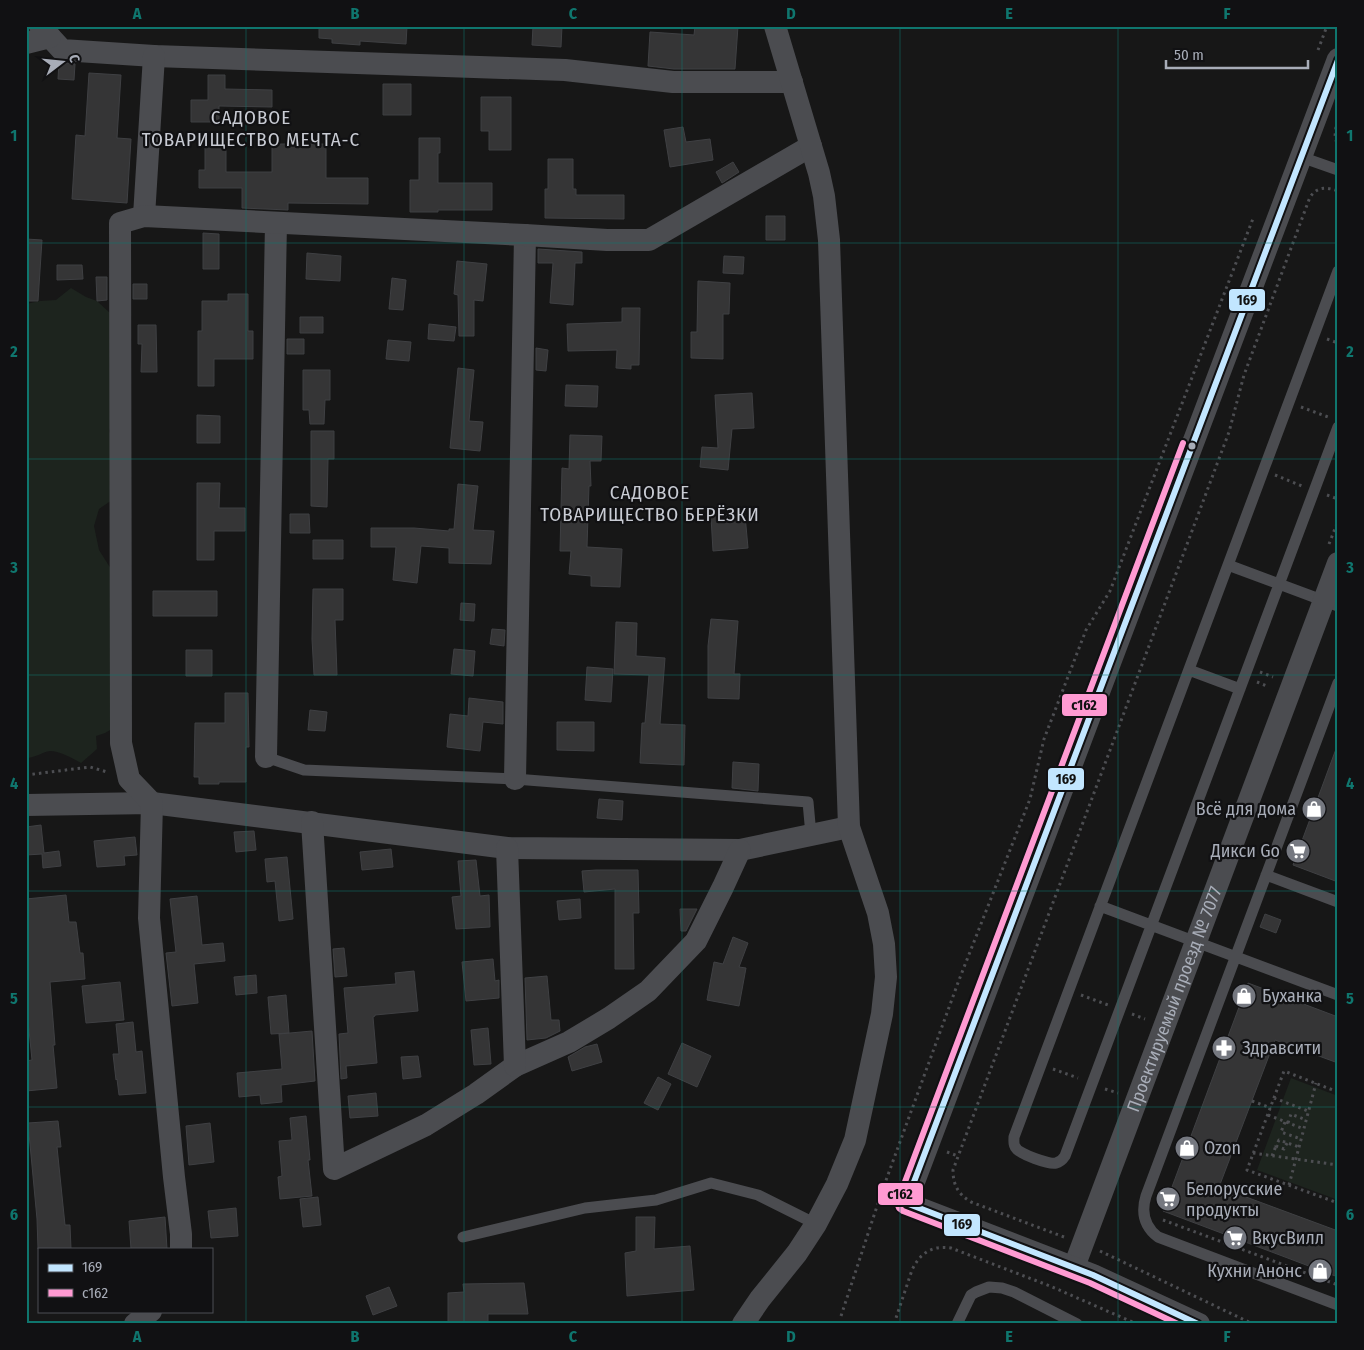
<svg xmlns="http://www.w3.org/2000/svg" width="1364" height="1350" font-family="'Fira Sans Condensed',sans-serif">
	<rect width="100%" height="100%" fill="#171717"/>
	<path fill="#1d241e" d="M71,288L86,297L97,301L110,313L117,410L109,431L113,441L112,500L99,509L94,526L99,550L111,569L120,724L105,733L96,736L97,749L81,763C72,758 60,751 50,751C42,752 35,758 26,758V304L40,301L56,300Z
		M1291,1078L1338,1096V1200L1257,1170Z"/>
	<path fill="#353536" stroke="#3f4043" d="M319,26H407L406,44L360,41V45L332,43V39L319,38Z
		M533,26H562L561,47L532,45Z
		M695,26H738L735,69H674L648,66L650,32L694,35Z
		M59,62L75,64L74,80L58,79Z
		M89,73L121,75L117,138L131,139L127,203L72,199L76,135L85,136Z
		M208,75H225V89L272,90V107L219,106V122H191V100H208Z
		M383,84H411V115H383Z
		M481,97H511V150H489V131H481Z
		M683,127L686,142L710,139L713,160L670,167L664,130Z
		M419,138H440V153H438V183H492V210H438V212H410V180H419Z
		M205,139H226V172H272V144H326V178H368V204L288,203V210L242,208V188H199V170H205Z
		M548,159H573V189H576V195H624V219L545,218V189H548Z
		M733,162L739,172L722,183L716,172Z
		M766,216H785V240H766Z
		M203,233L219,234V269H203Z
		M26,239L42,240L38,301H26Z
		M538,249L582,252V263H575L573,305L550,303L553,263H538Z
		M307,253L341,256L340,281L306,279Z
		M724,256L744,257L743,274L723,273Z
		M457,261L487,264L483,301L474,300V336H459L458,295L454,294Z
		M57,265H82L83,279L57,280Z
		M96,277H107V300L97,301Z
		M392,278L406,280L403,310L389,309Z
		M698,281L730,283L729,314H723V359L691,358V332H697Z
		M133,284H147V299H133Z
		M228,294H248V331H253V359H214V386H198V331H202V301H228Z
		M622,308H640L639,365H631V369L616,368L617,350L568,351L567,324L622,322Z
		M300,317H323V333H300Z
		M429,324L456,327L454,341L428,339Z
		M138,325H156L157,372H141L142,344H138Z
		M287,339H304V354H287Z
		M388,340L411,342L409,361L386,359Z
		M536,348L548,350L546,371L536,370Z
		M458,368L474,370L469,421L483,422L480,451L450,448Z
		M303,370H330V400H325L324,424H310L309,410H303Z
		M566,385L598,386L597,407L565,406Z
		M752,393L754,428L732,429L728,470L700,467L702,447L718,448L715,395Z
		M197,415L220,416V443H197Z
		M311,431H334V459H328L327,507L311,506Z
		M570,435L602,436L601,461H590L591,486H589L587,547L622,549L620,587L591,586V576L569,574L571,551H560L562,468L569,469Z
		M197,483H220L219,508H245V531H214V560H197Z
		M458,484L478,486L473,530L494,531L491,564L449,563V548L421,546L417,583L393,580L396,547H371V528H414L449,531V529H454Z
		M290,514H309L310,533H290Z
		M745,515L748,548L713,551L711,517Z
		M313,540H343V559H313Z
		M313,589H343V620H335L337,675H314L312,639Z
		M153,591H217V616H153Z
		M461,603L475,604L474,621L460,620Z
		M711,619L738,621L734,674H740L739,699L708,698V646Z
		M616,622L637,623L636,656L665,658L660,724L685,725L684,765L640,763L642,723H645L649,675L614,674Z
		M492,629L505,630L504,646L490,644Z
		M454,649L475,651L473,676L451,674Z
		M186,650H212V676H186Z
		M587,667L613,669L611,702L585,700Z
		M225,693H248L249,747H246V782H219V784H199V777H194L195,723H225Z
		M469,698L503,702V724L483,722L480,751L447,747L450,714L468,716Z
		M310,710L327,712L325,731L308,730Z
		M557,722H594V751L557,750Z
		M1336,749H1338V882L1293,865Z
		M733,762L759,764L758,791L732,788Z
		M599,799L623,801L622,820L597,818Z
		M41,825L44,853L59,851L61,866L43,868L42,854L26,855V827Z
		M254,831L256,850L236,852L234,832Z
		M135,837L137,855L124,856L125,865L97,867L94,841Z
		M391,849L393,867L362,870L360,852Z
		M287,857L293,919L279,921L275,881L267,882L265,859Z
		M476,860L480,896L489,895L490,927L456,929L452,897L461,896L458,861Z
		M596,870H638L639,913H633L634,969H615V889L584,892L582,871Z
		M66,895L69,922H76L80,953H83L85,979L50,982L55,1045H53L57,1088L26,1091V1061L32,1060L26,1000V899Z
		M197,896L202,945L223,943L225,961L194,964L198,1003L172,1006L166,953L176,952L170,899Z
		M580,899L581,918L559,920L557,901Z
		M680,909H697L686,931H681Z
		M1265,914L1281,920L1276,933L1260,927Z
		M733,937L748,943L739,967L746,968L739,1006L707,1000L714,962L723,964Z
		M344,948L347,976L335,977L333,949Z
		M493,959L495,981L499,980V998L466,1001L462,962Z
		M414,971L418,1011L375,1015V1016L373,1017L377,1063L346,1066L347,1078L341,1079L339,1034L348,1033L344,988L396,984L395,973Z
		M256,975L257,993L236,995L234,977Z
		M547,976L551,1020H559L560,1031L546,1038L527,1040L525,978Z
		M120,982L124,1020L86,1023L82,986Z
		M1248,983L1338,1017V1063L1275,1040L1219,1187L1338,1231V1277L1163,1211Z
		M286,995L289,1033L271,1034L268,997Z
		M133,1022L136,1052L142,1051L146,1093L119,1095L117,1079L116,1080L113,1054H119L116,1024Z
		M488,1028L491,1064L474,1065L471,1030Z
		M312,1031L315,1081L281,1085L282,1102L261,1104L260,1095L239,1097L237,1073L282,1069L279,1034Z
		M682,1043L711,1056L697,1087L668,1074Z
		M597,1044L602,1062L572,1071L568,1057L585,1047Z
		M418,1056L421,1077L403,1079L401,1057Z
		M658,1077L671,1084L658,1110L644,1103Z
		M376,1093L378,1116L350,1118L348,1096Z
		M306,1116L310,1160H308L312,1196L280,1199L278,1177L282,1176L279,1141L292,1140L290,1118Z
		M58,1121L61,1147H57L65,1225H70L71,1249H38L37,1219L28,1123Z
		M210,1123L214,1162L189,1165L186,1126Z
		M318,1197L321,1225L303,1227L300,1199Z
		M236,1208L238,1236L211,1238L208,1211Z
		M165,1217L167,1249H131L129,1221Z
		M636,1217H655L654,1249L690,1246L694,1290L627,1296L625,1253L636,1251Z
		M524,1283L528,1314H488V1323L448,1324V1293L464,1292L463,1284Z
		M389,1287L397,1306L373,1315L366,1296Z"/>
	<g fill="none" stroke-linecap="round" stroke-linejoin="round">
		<path stroke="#4d4e52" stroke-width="3" stroke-dasharray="2.5 4" stroke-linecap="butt" d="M1318,50L1327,26
			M1336,127L1335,136L1338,148
			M1327,339L1338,343
			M1301,407L1328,417
			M1275,475L1302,486
			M1327,495L1338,499
			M1329,544L1338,521
			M1260,672L1273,677
			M1257,682L1269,687
			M26,775L90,767L107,772
			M1081,995L1108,1005
			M1132,1014L1145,1019
			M1053,1069L1078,1078
			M1105,1089L1118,1093
			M1338,1092L1284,1071L1247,1170L1338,1203
			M1274,1098L1308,1111
			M1252,1101L1271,1108
			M1268,1115L1304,1129
			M1285,1122L1281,1132L1301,1139
			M1288,1123L1291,1114L1306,1120
			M1287,1143L1284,1149L1276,1146L1279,1140L1299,1147
			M947,1152L958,1156
			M1253,1153L1338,1165
			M1272,1156L1276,1146
			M1289,1185L1316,1083
			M1163,1220L1338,1285
			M1064,1237L971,1202C958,1194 953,1185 953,1170L1229,432L1244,375L1310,197C1318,186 1326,187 1338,191
			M1100,1251L1253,1324
			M841,1316L881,1194L959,980L1030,799L1044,739L1086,630L1110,591L1254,216
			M894,1324L912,1270C920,1253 932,1245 951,1248L1050,1286L1137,1324"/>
		<path stroke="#4b4c50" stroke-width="11" d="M1301,157L1338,170
			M1338,271L1014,1137C1014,1141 1013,1145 1016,1148C1019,1154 1050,1165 1056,1163C1061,1162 1063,1159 1065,1156L1338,427
			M1228,565L1338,606
			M1189,670L1240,689
			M1338,683L1146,1196C1141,1212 1144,1226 1158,1237L1338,1305
			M266,757L304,770L515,779L808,802L811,835
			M1266,875L1338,902
			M1100,906L1338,995
			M463,1237L585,1208L656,1200L711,1183L758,1195L816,1224
			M957,1324L971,1295L976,1292L989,1287L1002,1288L1014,1292L1077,1324"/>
		<g stroke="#4b4c50" stroke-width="22">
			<path d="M40,26L62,50L154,56L565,70L673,82H792"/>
			<path d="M26,43L50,37"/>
			<path d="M144,216L154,56"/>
			<path d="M266,757L276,223"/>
			<path d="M515,779L525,235"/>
			<path d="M26,805L152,803L507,848L740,850L849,827"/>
			<path d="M312,822L334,1169L426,1125L476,1094L515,1066L569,1042L609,1018L648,991L696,941L723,887L740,850"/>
			<path d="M507,848L515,1066"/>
			<path d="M181,1249V1234L174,1177L149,918L152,803L129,779L121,743L120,223L144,216L525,235L607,240H649L811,146"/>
			<path id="s1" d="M1074,1267L1338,563"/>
			<path d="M135,1324L151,1311"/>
			<path d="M743,1324L760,1299L797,1253L816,1224L837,1184L855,1140L882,1014L886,977L884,944L878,913L849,827L829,240L824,196L819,173L775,26"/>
			<path d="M1199,1324L1093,1275L906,1203L1338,59"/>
		</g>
		<defs>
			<path id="bus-1" d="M1198,1324L1093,1275L906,1203L1338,60"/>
			<path id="bus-2" d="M1178,1324L1090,1283L903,1211L899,1208L897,1203L1183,443"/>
		</defs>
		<use href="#bus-1" stroke="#111113" stroke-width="10"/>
		<use href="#bus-2" stroke="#111113" stroke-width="10"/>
		<use href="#bus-1" stroke="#c2e6ff" stroke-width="6"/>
		<use href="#bus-2" stroke="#ff9ad2" stroke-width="6"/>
	</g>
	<path fill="none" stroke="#0f766e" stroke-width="1" stroke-opacity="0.55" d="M246,26V1324M464,26V1324M682,26V1324M900,26V1324M1118,26V1324M26,243H1338M26,459H1338M26,675H1338M26,891H1338M26,1107H1338"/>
	<defs>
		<symbol id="shop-disc" viewBox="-11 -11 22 22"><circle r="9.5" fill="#757880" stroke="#111113"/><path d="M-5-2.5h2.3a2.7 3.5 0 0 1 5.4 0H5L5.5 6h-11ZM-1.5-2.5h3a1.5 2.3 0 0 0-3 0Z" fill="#fff"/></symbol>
		<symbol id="supermarket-disc" viewBox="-11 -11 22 22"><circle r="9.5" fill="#757880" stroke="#111113"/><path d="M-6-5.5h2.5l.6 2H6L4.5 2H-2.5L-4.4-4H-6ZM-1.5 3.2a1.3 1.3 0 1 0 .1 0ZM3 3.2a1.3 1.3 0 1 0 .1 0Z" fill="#fff"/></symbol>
		<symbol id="pharmacy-disc" viewBox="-11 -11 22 22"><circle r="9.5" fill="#757880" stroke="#111113"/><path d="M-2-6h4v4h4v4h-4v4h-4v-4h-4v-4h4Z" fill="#fff"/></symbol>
	</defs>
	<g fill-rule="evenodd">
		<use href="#shop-disc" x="1300" y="795" width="28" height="28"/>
		<use href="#supermarket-disc" x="1284" y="837" width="28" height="28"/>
		<use href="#shop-disc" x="1230" y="982" width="28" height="28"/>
		<use href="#pharmacy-disc" x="1210" y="1034" width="28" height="28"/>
		<use href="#shop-disc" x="1173" y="1134" width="28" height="28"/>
		<use href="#supermarket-disc" x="1154" y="1185" width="28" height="28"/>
		<use href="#supermarket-disc" x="1221" y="1224" width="28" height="28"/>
		<use href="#shop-disc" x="1306" y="1257" width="28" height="28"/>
	</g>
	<circle fill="#a8adb8" stroke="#111113" stroke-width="2" cx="1192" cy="446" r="4.5"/>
	<g text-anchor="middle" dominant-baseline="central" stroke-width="4.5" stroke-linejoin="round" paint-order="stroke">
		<g font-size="18" fill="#a8adb8" stroke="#111113" text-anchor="start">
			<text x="1296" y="809" text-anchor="end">Всё для дома</text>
			<text x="1280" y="851" text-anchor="end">Дикси Go</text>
			<text x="1262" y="996">Буханка</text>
			<text x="1242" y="1048">Здравсити</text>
			<text x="1204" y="1148">Ozon</text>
			<text x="1186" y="1189">Белорусские<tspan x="1186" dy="21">продукты</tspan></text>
			<text x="1252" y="1238">ВкусВилл</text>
			<text x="1302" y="1271" text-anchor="end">Кухни Анонс</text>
		</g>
		<g font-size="18" fill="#a8adb8" stroke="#111113">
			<text stroke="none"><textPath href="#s1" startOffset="286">Проектируемый проезд № 7077</textPath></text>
		</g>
		<g font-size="19" letter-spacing="1" fill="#c9ccd4" stroke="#111113">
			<text x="251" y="117">САДОВОЕ<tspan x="251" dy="22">ТОВАРИЩЕСТВО МЕЧТА-С</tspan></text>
			<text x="650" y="492">САДОВОЕ<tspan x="650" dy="22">ТОВАРИЩЕСТВО БЕРЁЗКИ</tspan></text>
		</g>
	</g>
	<g stroke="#111113" stroke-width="2">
		<rect x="1228" y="288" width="38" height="24" rx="5" fill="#c2e6ff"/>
		<rect x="1061" y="693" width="47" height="24" rx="5" fill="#ff9ad2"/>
		<rect x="1047" y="767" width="38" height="24" rx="5" fill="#c2e6ff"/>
		<rect x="877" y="1182" width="47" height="24" rx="5" fill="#ff9ad2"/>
		<rect x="943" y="1213" width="38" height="24" rx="5" fill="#c2e6ff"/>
	</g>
	<g font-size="14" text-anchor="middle" font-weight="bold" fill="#111">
		<text x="1247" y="305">169</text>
		<text x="1084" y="710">с162</text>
		<text x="1066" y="784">169</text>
		<text x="900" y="1199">с162</text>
		<text x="962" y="1229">169</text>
	</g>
	<rect width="1364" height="1350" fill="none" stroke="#111113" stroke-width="55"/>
	<rect x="38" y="1248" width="175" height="65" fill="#111113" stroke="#4d4f55"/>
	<rect x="48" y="1264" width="25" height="8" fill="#c2e6ff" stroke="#4d4f55"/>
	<text x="82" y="1272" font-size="15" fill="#a8adb8">169</text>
	<rect x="48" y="1289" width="25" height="8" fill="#ff9ad2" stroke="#4d4f55"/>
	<text x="82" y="1298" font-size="15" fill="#a8adb8">с162</text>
	<g transform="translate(62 62) rotate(74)" stroke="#111113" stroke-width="4" paint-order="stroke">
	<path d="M0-4L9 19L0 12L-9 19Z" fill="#a8adb8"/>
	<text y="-8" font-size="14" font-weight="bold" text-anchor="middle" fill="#a8adb8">С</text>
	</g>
	<path d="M1166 60v8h142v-8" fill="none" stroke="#a8adb8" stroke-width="2.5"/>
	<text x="1174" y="60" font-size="15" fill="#a8adb8" stroke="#111113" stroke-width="4" paint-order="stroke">50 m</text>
	<rect x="28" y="28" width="1308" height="1294" fill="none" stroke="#0f766e" stroke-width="2"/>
	<g font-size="16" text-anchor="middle" font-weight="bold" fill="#0f766e">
		<text x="137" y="19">A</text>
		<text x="355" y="19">B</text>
		<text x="573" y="19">C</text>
		<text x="791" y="19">D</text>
		<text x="1009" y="19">E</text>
		<text x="1227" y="19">F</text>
		<text x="14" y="141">1</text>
		<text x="1350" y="141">1</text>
		<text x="14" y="357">2</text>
		<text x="1350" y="357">2</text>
		<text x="14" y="573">3</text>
		<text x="1350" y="573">3</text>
		<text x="14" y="789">4</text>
		<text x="1350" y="789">4</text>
		<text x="14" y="1004">5</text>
		<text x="1350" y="1004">5</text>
		<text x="14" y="1220">6</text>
		<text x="1350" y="1220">6</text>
		<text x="137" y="1342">A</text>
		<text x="355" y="1342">B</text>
		<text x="573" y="1342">C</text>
		<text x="791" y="1342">D</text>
		<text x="1009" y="1342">E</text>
		<text x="1227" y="1342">F</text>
	</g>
</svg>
